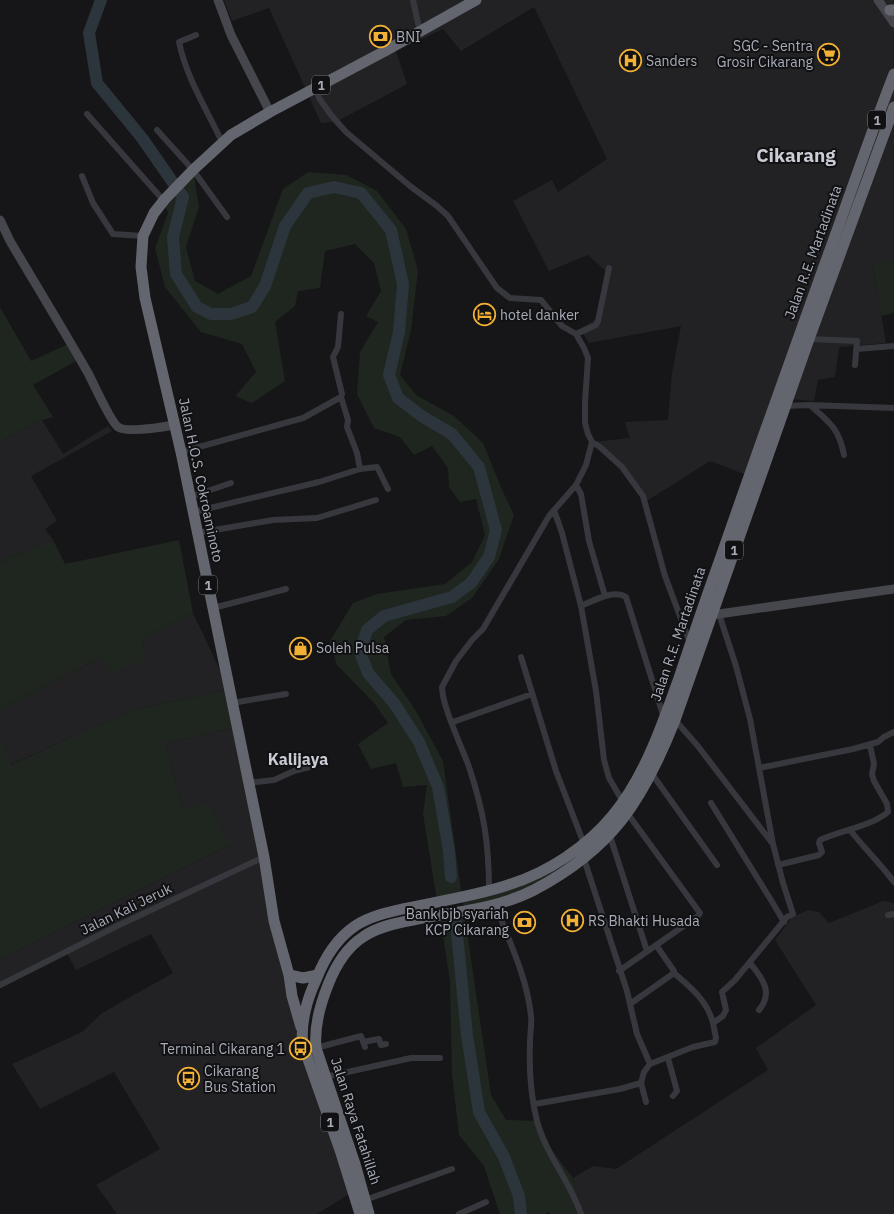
<svg xmlns="http://www.w3.org/2000/svg" width="894" height="1214" font-family="'IBM Plex Sans',sans-serif">
	<rect width="100%" height="100%" fill="#161618"/>
	<path fill="#222225" d="M224,0H894V261L873,265L886,343L839,347L835,377L818,380L814,401L777,398L749,476L710,461L645,502L622,467L592,442L630,438L625,422L668,420L672,373L681,326L589,343L580,329L598,318L609,274L588,255L549,271L513,201L552,180L558,192L607,159L534,7L461,51L443,29L396,51L407,84L338,121L321,123L269,8L232,21Z
		M42,420L63,454L108,426L112,431L31,476L57,521L45,529L53,540L10,557L0,564V442Z
		M193,613L229,689L133,710L80,733L10,765L0,739V709L102,657L147,660L141,639Z
		M237,727L292,996L351,1193L317,1214H117L96,1185L160,1149L114,1072L40,1109L12,1064L82,1032L102,1013L173,973L151,934L76,970L66,952L0,985V959L230,845L182,808L165,743Z
		M883,901L894,903V1214H583L573,1178L593,1166L616,1169L768,1070L756,1048L816,1005L775,940L792,917L808,910L819,912L829,923Z"/>
	<path fill="#1e261f" d="M193,170L199,207L186,247L195,281L218,294L251,276L283,189L308,172L346,175L377,191L406,229L418,270L411,330L400,375L416,395L454,416L483,443L500,485L514,515L499,559L472,598L446,616L406,620L384,637L391,674L416,711L443,761L462,897L528,878L628,813L542,886L464,911L491,1095L506,1120L539,1121L551,1149L573,1178L583,1214H550L549,1212L544,1214H500L484,1166L459,1135L452,1074L450,981L440,915L464,910L462,897L437,901L423,814L427,785L403,787L396,763L371,769L358,744L388,723L374,703L337,665L330,641L353,603L377,594L445,584L472,562L485,535L476,499L460,502L449,487L448,468L432,446L414,455L400,437L374,428L357,394L360,352L378,322L366,316L381,291L374,263L355,244L325,251L320,288L298,291L295,306L275,322L285,381L252,403L235,396L256,372L242,344L201,332L165,287L155,248L168,213L164,201Z
		M894,261V313L881,316L873,264Z
		M0,307L31,361L68,344L78,360L33,385L53,417L42,420L0,442Z
		M53,540L65,564L179,540L193,613L141,639L147,660L112,673L102,657L0,709V564L10,557Z
		M229,689L237,727L165,743L182,808L208,803L230,845L0,959V739L11,765L80,733L133,710Z"/>
	<g fill="none" stroke-linecap="round" stroke-linejoin="round">
		<path stroke="#2c353c" stroke-width="12" d="M101,0L89,33L97,83L142,138L183,197L173,237L176,274L197,307L211,314H231L252,307L265,286L285,226L308,193L334,187L361,193L391,230L403,284L399,332L389,375L398,398L423,417L452,434L479,467L496,530L489,557L471,583L452,597L384,616L367,630L360,652L368,673L394,703L419,742L438,787L449,851L451,877
			M456,923L467,1035L479,1112L504,1157L519,1196L521,1214"/>
		<path stroke="#37383d" stroke-width="6" d="M413,0L420,32
			M196,35L179,42C186,77 207,110 222,142
			M316,88L319,98L331,115L346,132L410,186L437,206L448,216L497,288L510,298L541,300L562,326L576,334L584,348L588,358L585,402V423L588,434L592,442L600,447L622,467L643,496L665,576L690,643
			M87,114L164,201
			M157,130L193,170L227,217
			M82,176L93,203L113,234L143,236
			M576,334L596,325L598,321L609,268
			M809,339L857,341L855,365
			M857,349L894,346
			M810,405C829,422 839,428 844,455
			M785,406L810,405L894,408
			M181,452L303,418L341,397L342,394L333,357L338,347L341,314
			M360,469L377,467L388,489
			M576,485L581,494L589,541L605,596
			M190,497L231,483
			M554,510L562,533L581,606L596,691L604,760L609,778L623,802
			M193,512L319,482L360,469L357,453L347,427L348,420L341,397
			M197,533L273,520L317,518L376,500
			M581,606C593,601 613,589 626,597L664,718
			M213,608L286,589
			M521,657L556,771L584,844
			M232,703L286,694
			M675,720L697,745L772,843
			M453,722L532,694
			M759,768L853,749L878,742L884,737L894,732
			M652,774L717,865
			M248,783L274,780L294,771L313,766
			M711,803L771,900L784,922
			M850,830C864,848 880,863 894,882
			M610,836L647,951
			M584,859L627,991L637,1034L650,1064
			M778,865L819,855L822,852L819,843L820,840C841,830 870,827 888,812L887,804L874,781L872,774L874,764L870,745
			M489,891C489,843 484,812 469,767C462,747 442,706 442,687L456,661L472,640L483,629L549,516L576,485L586,465L592,442
			M495,904C509,941 527,977 531,1016C532,1025 530,1033 530,1042C529,1067 531,1097 537,1121C546,1155 570,1181 581,1214
			M888,915L894,914
			M750,963C762,978 774,992 759,1010
			M619,971L698,916L700,913L628,814
			M674,973C691,988 707,1000 713,1023
			M0,985L117,926L264,857
			M630,1004L674,973V971L656,945
			M363,1042L379,1039L381,1045L386,1044
			M316,1048L361,1036L365,1047
			M668,1058L677,1091L673,1096
			M325,1077L411,1058H440
			M641,1083L646,1102
			M535,1104L620,1089L641,1083L644,1072L650,1064L693,1047L715,1042L716,1038L713,1023L723,1016L726,1010L722,992L735,980L787,917L793,914L783,883L773,844L750,719L736,666L719,614
			M365,1200L452,1169
			M459,1214L486,1202"/>
		<path stroke="#45474d" stroke-width="9" d="M218,0L231,35L270,112
			M878,0L894,23
			M0,220L10,241C36,285 63,329 88,373C94,384 110,421 118,427C126,433 163,427 175,425
			M712,615L894,589"/>
		<path stroke="#63666e" stroke-width="11" d="M890,10H894
			M289,975L303,978L318,975
			M301,1027L292,996L289,975L274,921L264,857L181,452L145,298L141,267L143,236L154,213L165,199L193,170L231,135L270,112L385,51L476,0
			M360,1214L341,1153L303,1045C300,1024 307,999 316,980C324,959 336,939 355,926C370,916 389,912 407,908C440,901 475,896 508,885C547,873 587,847 613,815C645,776 662,725 679,678C692,639 705,601 719,562C753,464 788,367 823,269C847,204 869,138 894,74
			M369,1214L355,1164L316,1048C314,1027 320,1005 328,985C335,967 346,948 363,937C377,927 396,923 413,920C453,912 497,909 534,890C612,849 643,801 675,720L809,339L894,107"/>
	</g>
	<defs>
		<symbol id="bank-ring" viewBox="-11 -11 22 22"><circle r="9.5" fill="#111113" stroke="#f2b134" stroke-width="1.5"/><path d="M-6-4H6V4H-6ZM0-2.3a2.3 2.3 0 1 0 0 4.6a2.3 2.3 0 1 0 0-4.6Z" fill="#f2b134"/></symbol>
		<symbol id="supermarket-ring" viewBox="-11 -11 22 22"><circle r="9.5" fill="#111113" stroke="#f2b134" stroke-width="1.5"/><path d="M-6-5.5h2.5l.6 2H6L4.5 2H-2.5L-4.4-4H-6ZM-1.5 3.2a1.3 1.3 0 1 0 .1 0ZM3 3.2a1.3 1.3 0 1 0 .1 0Z" fill="#f2b134"/></symbol>
		<symbol id="hospital-ring" viewBox="-11 -11 22 22"><circle r="9.5" fill="#111113" stroke="#f2b134" stroke-width="1.5"/><path d="M-5-5h3v3.5h4V-5h3V5h-3V1.5h-4V5h-3Z" fill="#f2b134"/></symbol>
		<symbol id="hotel-ring" viewBox="-11 -11 22 22"><circle r="9.5" fill="#111113" stroke="#f2b134" stroke-width="1.5"/><path d="M-6-4.5h1.5V1H6V5H4.5V3h-9V5H-6ZM-4 0a1.8 1.8 0 1 1 3.6 0ZM.5 0V-2.5h3Q6-2.5 6 0Z" fill="#f2b134"/></symbol>
		<symbol id="shop-ring" viewBox="-11 -11 22 22"><circle r="9.5" fill="#111113" stroke="#f2b134" stroke-width="1.5"/><path d="M-5-2.5h2.3a2.7 3.5 0 0 1 5.4 0H5L5.5 6h-11ZM-1.5-2.5h3a1.5 2.3 0 0 0-3 0Z" fill="#f2b134"/></symbol>
		<symbol id="bus-ring" viewBox="-11 -11 22 22"><circle r="9.5" fill="#111113" stroke="#f2b134" stroke-width="1.5"/><path d="M-5-6H5V4H4V6H2V4H-2V6H-4V4H-5ZM-3.5-4V0h7V-4ZM-3.5 1.2v1.5H-2V1.2ZM2 1.2v1.5H3.5V1.2Z" fill="#f2b134"/></symbol>
	</defs>
	<g fill-rule="evenodd">
		<use href="#bank-ring" x="368" y="24" width="25" height="25"/>
		<use href="#supermarket-ring" x="816" y="42" width="25" height="25"/>
		<use href="#hospital-ring" x="618" y="48" width="25" height="25"/>
		<use href="#hotel-ring" x="472" y="302" width="25" height="25"/>
		<use href="#shop-ring" x="288" y="636" width="25" height="25"/>
		<use href="#hospital-ring" x="560" y="908" width="25" height="25"/>
		<use href="#bank-ring" x="512" y="910" width="25" height="25"/>
		<use href="#bus-ring" x="288" y="1036" width="25" height="25"/>
		<use href="#bus-ring" x="176" y="1066" width="25" height="25"/>
	</g>
	<g text-anchor="middle" dominant-baseline="central" stroke-width="4" stroke-linejoin="round" paint-order="stroke">
		<g fill="#111113" stroke="#7b7e86" stroke-width="1">
			<rect x="312" y="75.5" width="18" height="19" rx="4"/>
			<rect x="868" y="110.5" width="18" height="19" rx="4"/>
			<rect x="725" y="540.5" width="18" height="19" rx="4"/>
			<rect x="199" y="575.5" width="18" height="19" rx="4"/>
			<rect x="321" y="1112.5" width="18" height="19" rx="4"/>
		</g>
		<g font-size="12" font-weight="bold" fill="#a8adb8">
			<text x="321" y="85">1</text>
			<text x="877" y="120">1</text>
			<text x="734" y="550">1</text>
			<text x="208" y="585">1</text>
			<text x="330" y="1122">1</text>
		</g>
		<g font-size="14" fill="#a8adb8" stroke="#111113" text-anchor="start">
			<text x="396" y="37">BNI</text>
			<text x="813" y="46" text-anchor="end">SGC - Sentra<tspan x="813" dy="16">Grosir Cikarang</tspan></text>
			<text x="646" y="61">Sanders</text>
			<text x="500" y="315">hotel danker</text>
			<text x="316" y="648">Soleh Pulsa</text>
			<text x="509" y="914" text-anchor="end">Bank bjb syariah<tspan x="509" dy="16">KCP Cikarang</tspan></text>
			<text x="588" y="921">RS Bhakti Husada</text>
			<text x="285" y="1049" text-anchor="end">Terminal Cikarang 1</text>
			<text x="204" y="1071">Cikarang<tspan x="204" dy="16">Bus Station</tspan></text>
		</g>
		<g font-size="14" fill="#a8adb8" stroke="#111113">
			<text transform="translate(813 252) rotate(-70)">Jalan R.E. Martadinata</text>
			<text transform="translate(201 480) rotate(78)">Jalan H.O.S. Cokroaminoto</text>
			<text transform="translate(678 634) rotate(-71)">Jalan R.E. Martadinata</text>
			<text transform="translate(126 909) rotate(-26)">Jalan Kali Jeruk</text>
			<text transform="translate(356 1121) rotate(72)">Jalan Raya Fatahillah</text>
		</g>
		<g font-size="16" font-weight="bold" fill="#c9ccd4" stroke="#111113">
			<text x="298" y="759">Kalijaya</text>
		</g>
		<g font-size="19" font-weight="bold" fill="#c9ccd4" stroke="#111113">
			<text x="796" y="155">Cikarang</text>
		</g>
	</g>
</svg>
